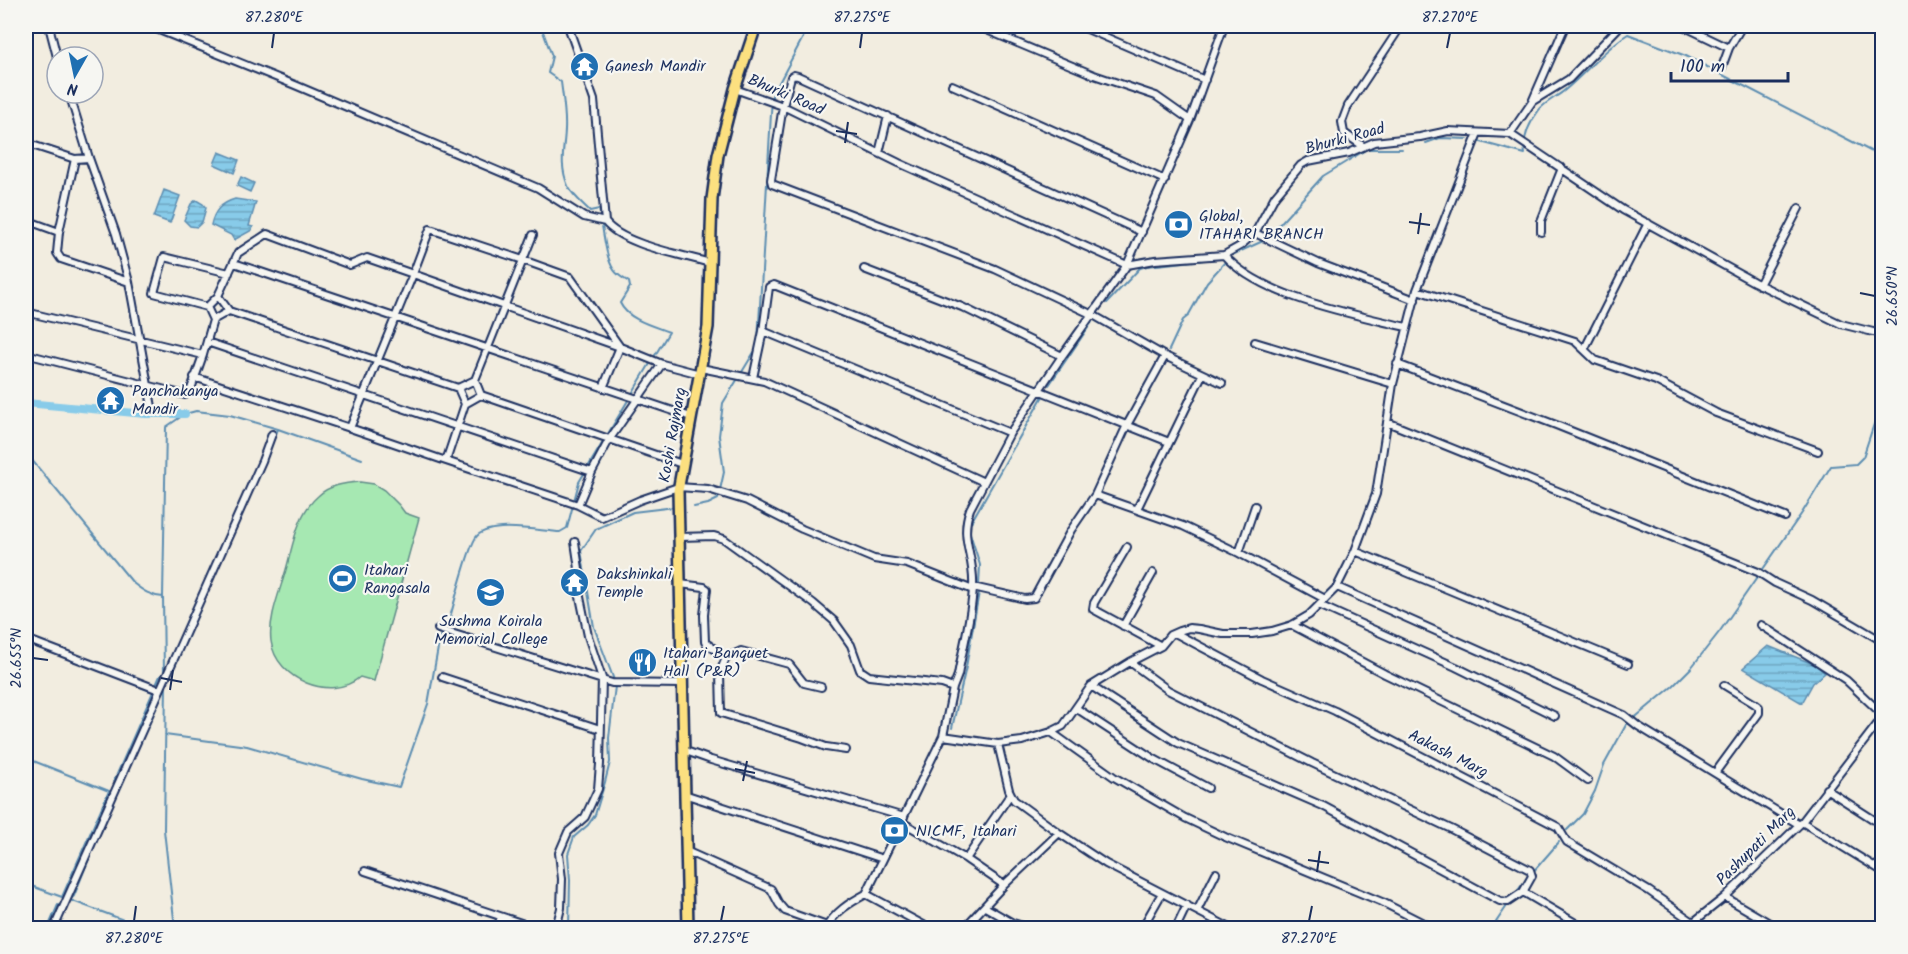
<svg xmlns="http://www.w3.org/2000/svg" width="1908" height="954" font-family="Kalam,sans-serif">
	<defs>
		<pattern id="water-rules" width="6" height="5" patternUnits="userSpaceOnUse" patternTransform="scale(1.5)"><rect width="6" height="5" fill="#88cbe9"/><path d="M0 2.5h6" fill="none" stroke="#6ea5c0"/></pattern>
	</defs>
	<rect width="100%" height="100%" fill="#f2ede0"/>
	<filter id="ink" filterUnits="userSpaceOnUse"><feTurbulence type="fractalNoise" baseFrequency=".0167" numOctaves="2"/><feDisplacementMap in="SourceGraphic" scale="12" xChannelSelector="R" yChannelSelector="G"/><feConvolveMatrix kernelMatrix="1 2 1 2 8 2 1 2 1" color-interpolation-filters="sRGB"/></filter>
	<g filter="url(#ink)">
		<path fill="#a6e8b2" stroke="#608c88" stroke-width="1.5" d="M360,482L374,484L384,490L399,505L405,513L419,518L374,681L360,677C331,702 276,680 271,641C268,617 281,589 287,566C291,551 294,536 300,522C304,512 310,503 318,496C329,485 345,483 360,482Z"/>
		<path fill="url(#water-rules)" stroke="#5c8db1" stroke-width="1.5" d="M219,152L239,160L234,173L214,164Z
			M241,177L254,183L250,192L237,186Z
			M164,190L180,196L170,223L154,217Z
			M235,199L256,202L249,226L253,227L252,230L234,240L231,235L211,225C214,211 221,203 235,199Z
			M196,200L203,204L206,208L202,222L197,227L190,226L184,220L191,204Z
			M1768,646L1816,665L1825,673L1813,683L1802,703L1743,668Z"/>
		<g fill="none" stroke-linecap="round" stroke-linejoin="round">
			<path stroke="#5c8db1" stroke-width="2" d="M1477,141L1525,154C1522,138 1530,122 1539,110C1545,102 1557,97 1565,90C1587,72 1604,49 1628,34L1686,56L1882,157
				M1426,143L1440,138L1468,139
				M1268,237L1323,176L1367,149H1402
				M1232,255L1263,241
				M1107,303L1140,268L1147,266L1223,258
				M758,341L772,96L809,26
				M1169,350L1183,320L1188,316L1207,282L1226,261
				M1049,385L1092,322
				M271,446L278,429
				M26,453L133,583C143,591 151,596 163,597L164,673L160,676L156,685
				M694,507L708,504L718,499L724,472L719,436L723,403L756,349
				M970,524L1043,396
				M969,530L980,565L979,585
				M163,597L166,427L185,414L196,411L230,415L278,429L362,459
				M448,624C453,609 469,543 477,536C492,521 540,531 560,532L567,528L579,482L669,332C653,326 628,320 620,303L630,287L629,282C624,279 617,275 614,270C605,258 603,226 599,209L590,211C583,204 572,195 568,186C559,164 564,151 565,130C566,114 563,98 561,82L548,73L552,56L541,26
				M26,643L107,673
				M112,675L153,692L114,781
				M614,680L594,627L581,551L596,529L633,512L675,507
				M166,683L164,830L175,928
				M952,728L966,667L979,592
				M165,735L247,746L362,779L399,787L428,704L441,631
				M26,758L109,791L62,897L26,884
				M1567,830L1583,814L1595,791L1604,765L1626,725L1673,686L1691,668L1720,631L1802,513L1831,466L1856,464L1863,457L1880,406L1877,388L1882,382
				M1532,873L1559,842
				M1515,894L1528,877
				M70,900L145,928
				M48,928L58,905
				M57,928L70,900L74,896L103,824
				M569,928L570,880L568,854L574,837L588,825L595,815L605,782L610,762L609,738L615,686
				M1492,928L1509,903"/>
			<path stroke="#88cbe9" stroke-width="8" d="M26,403L146,414H185"/>
			<defs>
				<path id="minor" d="M49,26L57,57
					M149,26L295,85L538,188L584,217L605,222
					M568,26L594,100L605,222C623,245 681,254 710,263
					M977,26L1094,75L1156,96L1190,120
					M1080,26L1205,80
					M1683,26L1729,48
					M1722,67L1729,48L1742,26
					M952,85L1165,180
					M735,89L783,106L899,163L1127,265L1155,260L1224,255L1240,246L1255,233L1275,196L1301,165L1308,161L1349,153L1374,142L1420,137L1448,131L1510,134L1623,210L1754,282L1841,324L1873,332L1882,333
					M69,93L89,158L116,234L129,282L152,407
					M1533,101L1569,79L1620,26
					M1510,134L1532,102L1565,26
					M26,143L75,159L89,158
					M1363,146L1344,133L1342,122L1348,106L1401,26
					M879,153L888,116
					M26,220L59,232L57,253L61,259L129,282
					M59,232L75,159
					M1142,232L798,76L794,75L791,77L783,106L771,180L772,184L995,269L1093,315L1165,356L1222,383
					M1541,232V221L1562,168
					M1255,233L1318,263L1415,300
					M533,235L523,260L430,229L413,274L620,347L603,388
					M1224,255C1260,297 1353,314 1406,327
					M234,263L691,417
					M864,269L962,307L1062,356
					M1759,285L1799,208
					M1417,290L1575,341L1595,360L1656,381L1716,413L1818,451
					M218,296L229,311
					M207,307L154,293L164,257L229,273
					M26,312L203,355L191,389L185,395L26,354
					M213,320L229,311L458,388L475,380L523,260L570,277L620,347L662,364L700,374
					M763,331L1010,433
					M207,342L592,472
					M1255,342L1393,384
					M1585,348L1648,223
					M1397,364L1556,425L1785,517
					M701,368L764,381L984,482
					M194,377L350,428L413,274L367,258L350,265L267,234L238,253L218,296L207,307L213,320L203,355
					M753,378L763,331L769,287L774,285L1169,442
					M458,388L465,404L481,395L475,380
					M481,395L682,464
					M1387,422L1758,572L1775,583L1812,600L1882,641
					M350,428L446,461L465,404
					M446,461L578,505L592,472L609,440L662,364
					M1095,495L1127,425L1165,356
					M578,505L602,517L640,500L678,487L708,489L747,501L802,529L874,559L907,564L973,590
					M1137,509L1202,375
					M680,537L714,536L724,539L813,603L834,621L851,645L860,670L869,676L942,684L953,688
					M1127,547L1094,603L1093,609L1161,646
					M1355,551L1628,664
					M1239,553L1255,506
					M680,584L704,587L707,589L704,615L705,642L726,658L741,651L789,664L804,683L821,687
					M973,587L1025,599L1034,598L1071,530L1095,495L1183,526L1239,553L1325,599
					M1337,587L1624,715L1638,726L1798,824
					M1319,605L1456,667L1555,716
					M1292,625L1385,674L1554,756L1588,781
					M1761,625L1846,680L1882,714
					M1123,626L1153,573
					M438,629L612,683L681,684
					M1175,633L1262,679L1335,711L1558,827L1567,842L1649,891L1693,922
					M26,639L159,690
					M726,658L720,672L721,713L802,738L826,747L846,750
					M1130,662L1168,690L1312,763L1451,829L1530,870L1532,876L1523,892
					M442,677L600,729
					M1091,686L1178,743L1323,806L1500,901L1508,902L1523,892L1584,928
					M1076,708L1154,759L1208,788
					M1051,732L1114,777L1185,818L1225,837L1382,902L1433,928
					M943,736L998,744L1022,741L1051,732L1063,726L1091,686L1130,662L1161,646L1170,635L1179,631L1189,628L1199,629L1223,634H1252L1272,631L1292,625L1309,615L1337,587L1355,551L1376,494L1393,384L1417,290L1478,133
					M998,744L1009,790L1014,800L1059,833L1106,864L1230,928
					M683,750L711,760L904,817
					M1715,773L1759,713V707L1755,704L1724,685
					M1826,789L1882,825
					M684,794L883,859
					M902,822L966,859L1004,885
					M1802,822L1882,871
					M686,851L771,889L779,904L785,911L827,926
					M966,859L1010,795
					M365,871L536,928
					M866,894L929,928
					M1725,897L1778,928
					M985,907L1013,923L1030,928
					M1197,911L1216,873
					M54,928L202,596L262,461L272,434
					M497,928L501,917
					M556,928L561,908L562,879L559,853L568,832L585,817L598,789L600,764L602,678L588,636L579,592L581,582L575,542
					M826,928C835,912 849,903 866,894L943,736L953,688L958,675C963,646 972,616 973,587C975,556 959,540 970,509L1010,433L1062,356L1127,265L1190,120L1224,26
					M964,928L1004,885L1059,833
					M1142,928L1162,893
					M1176,928L1187,905
					M1686,928L1725,897L1802,822L1882,718"/>
				<path id="primary" d="M688,928L678,491L708,327L712,199L718,155L735,89L756,26"/>
			</defs>
			<use href="#minor" stroke="#1b2f5e" stroke-width="10"/>
			<use href="#primary" stroke="#1b2f5e" stroke-width="14"/>
			<use href="#minor" stroke="#f6f6f2" stroke-width="6"/>
			<use href="#primary" stroke="#fce080" stroke-width="9"/>
		</g>
	</g>
	<path fill="none" stroke="#1b2f5e" stroke-width="2" d="M272,48L274,33M860,48L862,33M1447,48L1450,33M836,131L857,134M845,143L848,122M1409,222L1430,225M1418,234L1421,213M1860,293L1875,296M33,658L48,660M161,678L182,682M170,690L173,670M735,769L755,773M743,781L747,761M1308,860L1329,863M1317,872L1320,851M134,921L136,906M721,921L724,906M1309,921L1312,906"/>
	<defs>
		<symbol id="temple-disc" viewBox="-11 -11 22 22"><circle r="9.5" fill="#1f6fb2" stroke="#f6f6f2"/><path d="M0-6L5-2H3V0L6.5 2.5H4V6H1.5V3h-3V6H-4V2.5H-6.5L-3 0V-2H-5Z" fill="#fff"/></symbol>
		<symbol id="bank-disc" viewBox="-11 -11 22 22"><circle r="9.5" fill="#1f6fb2" stroke="#f6f6f2"/><path d="M-6-4H6V4H-6ZM0-2.3a2.3 2.3 0 1 0 0 4.6a2.3 2.3 0 1 0 0-4.6Z" fill="#fff"/></symbol>
		<symbol id="stadium-disc" viewBox="-11 -11 22 22"><circle r="9.5" fill="#1f6fb2" stroke="#f6f6f2"/><path d="M0-5a6.5 5 0 1 0 0 10a6.5 5 0 1 0 0-10ZM-3.5-1.8h7v3.6h-7Z" fill="#fff"/></symbol>
		<symbol id="school-disc" viewBox="-11 -11 22 22"><circle r="9.5" fill="#1f6fb2" stroke="#f6f6f2"/><path d="M0-5L7-2L0 1L-7-2ZM-4 1L0 2.5L4 1V4Q0 6-4 4Z" fill="#fff"/></symbol>
		<symbol id="restaurant-disc" viewBox="-11 -11 22 22"><circle r="9.5" fill="#1f6fb2" stroke="#f6f6f2"/><path d="M-5-6h1v4h1v-4h1v4h1v-4h1v5L-1.5 .5V6h-2V.5L-5-1ZM5-6V6H3V1.5H1.5Q1.5-4 5-6Z" fill="#fff"/></symbol>
	</defs>
	<g fill-rule="evenodd">
		<use href="#temple-disc" x="568" y="50" width="33" height="33"/>
		<use href="#bank-disc" x="1162" y="208" width="33" height="33"/>
		<use href="#temple-disc" x="94" y="384" width="33" height="33"/>
		<use href="#stadium-disc" x="326" y="562" width="33" height="33"/>
		<use href="#temple-disc" x="558" y="566" width="33" height="33"/>
		<use href="#school-disc" x="474" y="576" width="33" height="33"/>
		<use href="#restaurant-disc" x="626" y="646" width="33" height="33"/>
		<use href="#bank-disc" x="878" y="814" width="33" height="33"/>
	</g>
	<g text-anchor="middle" dominant-baseline="central" stroke-width="4.5" stroke-linejoin="round" paint-order="stroke">
		<g font-size="16" fill="#1b2f5e" stroke="#f6f6f2" text-anchor="start">
			<text x="605" y="66">Ganesh Mandir</text>
			<text x="1199" y="216">Global,<tspan x="1199" dy="18">ITAHARI BRANCH</tspan></text>
			<text x="132" y="391">Panchakanya<tspan x="132" dy="18">Mandir</tspan></text>
			<text x="364" y="570">Itahari<tspan x="364" dy="18">Rangasala</tspan></text>
			<text x="596" y="574">Dakshinkali<tspan x="596" dy="18">Temple</tspan></text>
			<text x="491" y="621" text-anchor="middle">Sushma Koirala<tspan x="491" dy="18">Memorial College</tspan></text>
			<text x="663" y="653">Itahari Banquet<tspan x="663" dy="18">Hall (P&amp;R)</tspan></text>
			<text x="916" y="831">NICMF, Itahari</text>
		</g>
		<g font-size="16" fill="#1b2f5e" stroke="#f6f6f2">
			<text transform="translate(786 95) rotate(23)">Bhurki Road</text>
			<text transform="translate(1345 139) rotate(-15)">Bhurki Road</text>
			<text transform="translate(673 435) rotate(-80)">Koshi Rajmarg</text>
			<text transform="translate(1448 754) rotate(27)">Aakash Marg</text>
			<text transform="translate(1756 846) rotate(-45)">Pashupati Marg</text>
		</g>
	</g>
	<rect width="1908" height="954" fill="none" stroke="#f6f6f2" stroke-width="66"/>
	<g transform="translate(75 75) rotate(189)"><circle r="28" fill="#f6f6f2" stroke="#9ea6b7" stroke-width="1.5"/>
	<path d="M0-4.5L10 22L0 15L-10 22Z" fill="#1f6fb2"/>
	<text y="-9" font-size="16" font-weight="bold" text-anchor="middle" fill="#1b2f5e">N</text>
	</g>
	<path d="M1671 72v9h117v-9" fill="none" stroke="#1b2f5e" stroke-width="3"/>
	<text x="1680" y="72" font-size="18" fill="#1b2f5e" stroke="#f6f6f2" stroke-width="4.5" paint-order="stroke">100 m</text>
	<rect x="33" y="33" width="1842" height="888" fill="none" stroke="#1b2f5e" stroke-width="2"/>
	<g font-size="15" text-anchor="middle" fill="#1b2f5e">
		<text x="274" y="22">87.280°E</text>
		<text x="862" y="22">87.275°E</text>
		<text x="1450" y="22">87.270°E</text>
		<text transform="translate(1892 296) rotate(-90)" y="5">26.650°N</text>
		<text transform="translate(16 658) rotate(-90)" y="5">26.655°N</text>
		<text x="134" y="943">87.280°E</text>
		<text x="721" y="943">87.275°E</text>
		<text x="1309" y="943">87.270°E</text>
	</g>
</svg>
